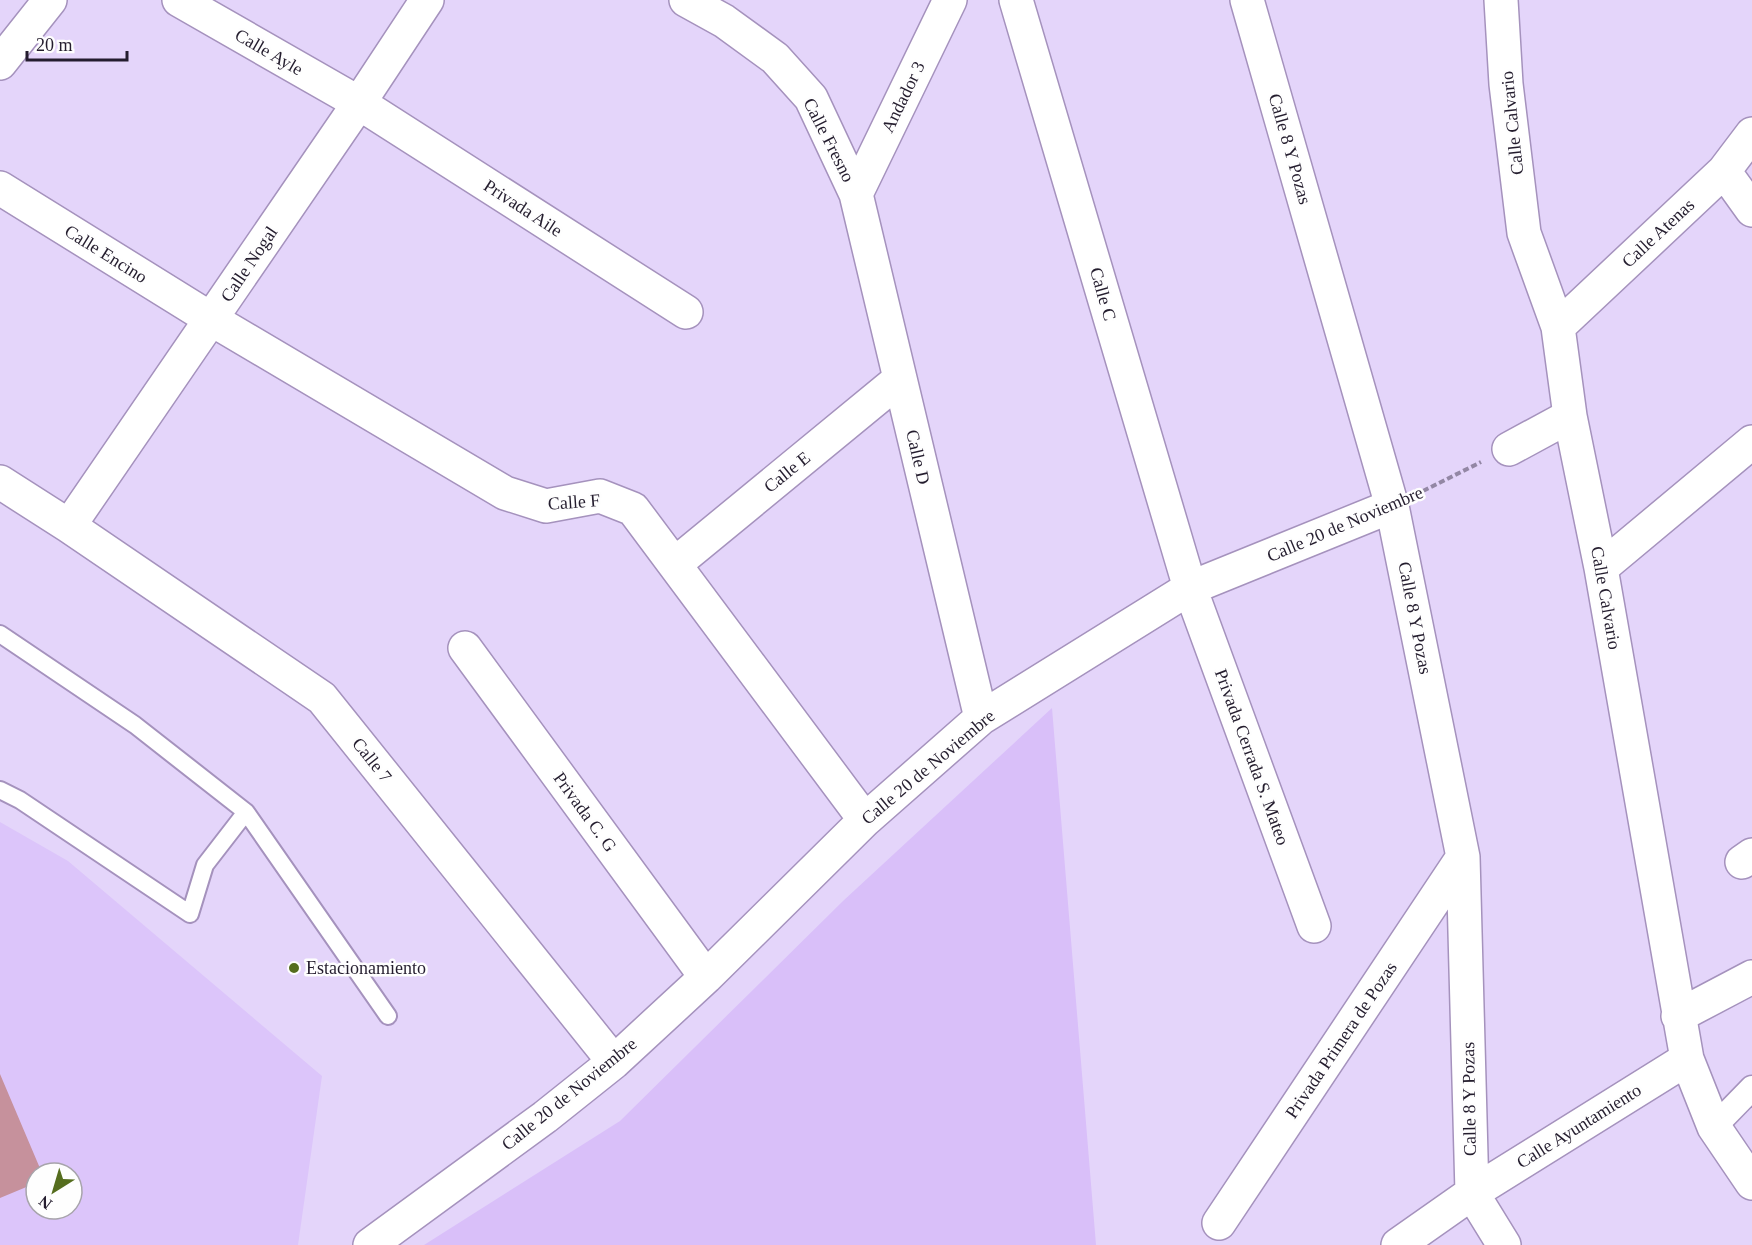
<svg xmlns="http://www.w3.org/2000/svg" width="1752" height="1245" font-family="'Times New Roman',serif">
	<rect width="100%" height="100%" fill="#e4d5fa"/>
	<path fill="#dcc5fa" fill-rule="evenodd" d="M0,822L68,861L322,1076L298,1245H0ZM36,1173H72V1209H36Z"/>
	<path fill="#d9bff9" d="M1052,708L1096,1245H424L620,1121L843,901Z"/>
	<path fill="#c6919c" d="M0,1074L42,1173H36V1183L0,1198Z"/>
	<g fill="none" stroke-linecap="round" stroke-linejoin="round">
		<defs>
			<path id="service" d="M0,634L135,725L246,812L388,1016
				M0,790L20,800L190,914L205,865L246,812"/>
			<path id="pedestrian" d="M1714,1127L1752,1088"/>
			<path id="minor" d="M179,0L359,103L686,312
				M686,0L724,21L775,58L811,98L856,194L981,718
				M1016,0L1190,588L1314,926
				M1247,0L1392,506L1463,857L1472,1193L1504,1245
				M1501,0L1506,84L1524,233L1558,327L1570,416L1601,568L1687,1059L1714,1127L1752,1183
				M0,63L50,0
				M1724,171L1752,210
				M0,188L211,319L505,493L546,506L600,496L633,509L865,820
				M856,194L950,0
				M1558,327L1724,171L1752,134
				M1509,449L1570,416
				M0,482L69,526L322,698L614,1062
				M69,526L359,103L427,0
				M675,564L900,379
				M1601,568L1752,442
				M465,648L706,977
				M1742,862L1752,855
				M1678,1016L1752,977
				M1219,1223L1463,857
				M370,1245L545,1117L614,1062L706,977L865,820L981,718L1190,588L1392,506
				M1398,1245L1472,1193L1687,1059"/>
		</defs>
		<use href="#service" stroke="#a592bd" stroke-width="20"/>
		<use href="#pedestrian" stroke="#a592bd" stroke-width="27"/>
		<use href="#minor" stroke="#a592bd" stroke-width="36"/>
		<path stroke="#9387a4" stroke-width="4" stroke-dasharray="6 3" stroke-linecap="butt" d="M1423,491L1481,462"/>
		<use href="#service" stroke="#fff" stroke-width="16"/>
		<use href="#pedestrian" stroke="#fff" stroke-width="24"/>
		<use href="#minor" stroke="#fff" stroke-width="33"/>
	</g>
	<circle fill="#556d1e" stroke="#fefefe" stroke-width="2" cx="294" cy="968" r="6"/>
	<g text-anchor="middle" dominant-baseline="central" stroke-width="5" stroke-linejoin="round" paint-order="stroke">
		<g font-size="18" fill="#241d2e" stroke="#fefefe">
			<text transform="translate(269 52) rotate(30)">Calle Ayle</text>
			<text transform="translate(903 97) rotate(-64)">Andador 3</text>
			<text transform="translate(1512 123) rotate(-96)">Calle Calvario</text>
			<text transform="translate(829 140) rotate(63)">Calle Fresno</text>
			<text transform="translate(1290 149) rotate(74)">Calle 8 Y Pozas</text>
			<text transform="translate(523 208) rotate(33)">Privada Aile</text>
			<text transform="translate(1658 233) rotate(-43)">Calle Atenas</text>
			<text transform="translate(106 254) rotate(32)">Calle Encino</text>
			<text transform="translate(249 264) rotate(-56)">Calle Nogal</text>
			<text transform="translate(1103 294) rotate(74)">Calle C</text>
			<text transform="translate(918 457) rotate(77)">Calle D</text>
			<text transform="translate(787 472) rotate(-39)">Calle E</text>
			<text transform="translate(574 502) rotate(-4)">Calle F</text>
			<text transform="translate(1345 524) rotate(-23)">Calle 20 de Noviembre</text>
			<text transform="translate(1606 598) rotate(80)">Calle Calvario</text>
			<text transform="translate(1415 618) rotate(79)">Calle 8 Y Pozas</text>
			<text transform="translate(1252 757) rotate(70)">Privada Cerrada S. Mateo</text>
			<text transform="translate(372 760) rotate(51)">Calle 7</text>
			<text transform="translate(928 767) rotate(-40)">Calle 20 de Noviembre</text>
			<text transform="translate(585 812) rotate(54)">Privada C. G</text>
			<text transform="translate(1341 1040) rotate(-56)">Privada Primera de Pozas</text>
			<text transform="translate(569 1094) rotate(-39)">Calle 20 de Noviembre</text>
			<text transform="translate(1469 1099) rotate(-91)">Calle 8 Y Pozas</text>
			<text transform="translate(1579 1126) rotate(-32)">Calle Ayuntamiento</text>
		</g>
		<g font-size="18" fill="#241d2e" stroke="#fefefe" text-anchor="start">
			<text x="306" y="968">Estacionamiento</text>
		</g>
	</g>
	<g transform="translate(54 1191) rotate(217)"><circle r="28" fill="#fefefe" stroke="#a7a4ab" stroke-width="1.5"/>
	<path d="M0-4.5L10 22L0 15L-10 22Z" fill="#556d1e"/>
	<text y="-9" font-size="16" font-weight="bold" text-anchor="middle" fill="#241d2e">N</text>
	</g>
	<path d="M27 51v9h100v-9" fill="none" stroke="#241d2e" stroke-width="3"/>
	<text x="36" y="51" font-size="18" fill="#241d2e" stroke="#fefefe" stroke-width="4.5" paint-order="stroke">20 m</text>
</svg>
